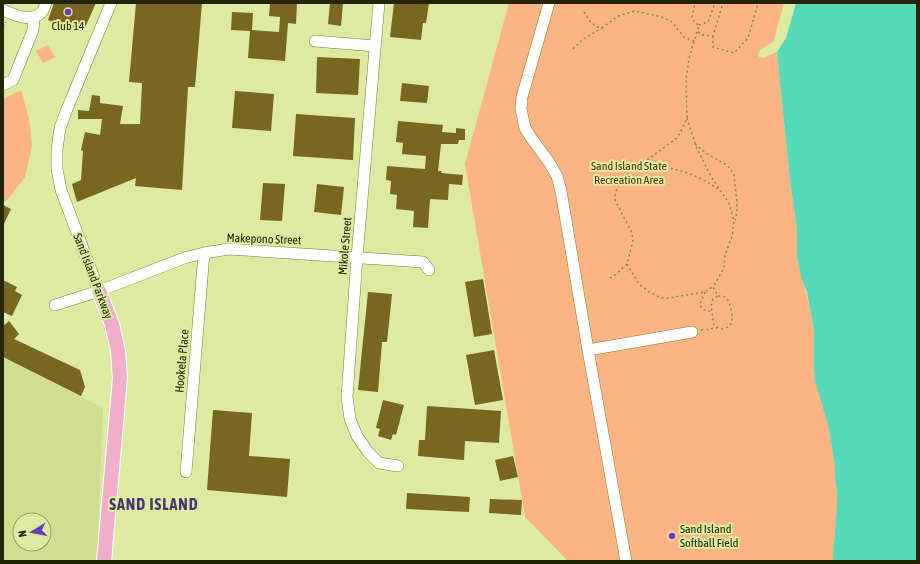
<svg xmlns="http://www.w3.org/2000/svg" width="920" height="564" font-family="'Asap Condensed',sans-serif">
	<rect width="100%" height="100%" fill="#dee9a1"/>
	<path fill="#d2de8f" fill-rule="evenodd" d="M3,358L103,408L97,561H3ZM20,520H44V544H20Z"/>
	<path fill="#fcb482" d="M509,3H784L774,40C770,46 760,47 758,54L759,57L763,58L777,52L790,180L797,230V256L809,305L814,330V355L829,429L835,467V480L837,492V505L833,556L834,561H566V559L525,517L465,164Z
		M48,45L55,57L43,63L36,51Z
		M21,90L29,118L32,146L25,177L8,199L3,202V99Z"/>
	<path fill="#54d9bb" d="M796,3H917V561H834L833,556L837,505V492L835,480V467L829,429L815,380L814,368V330L807,292L802,280L797,256V230L790,180L777,52L786,38Z"/>
	<path fill="#78671e" d="M54,3H96L83,32L72,27L67,29L48,20Z
		M136,3H202L195,87H188L182,190L135,186L136,178L77,202L72,184L81,180L83,151L81,150L85,132L100,135L102,119H78V110L89,111L92,95L100,96V103L123,106L120,124H140L142,83L129,82Z
		M270,3H297L296,24L288,23L285,61L248,58L250,31L231,30L232,12L253,13L252,30L279,32L280,17L269,16Z
		M330,3H343L341,26L328,24Z
		M394,3H429L426,23H423L421,40L390,37Z
		M317,57L360,59L358,95L316,93Z
		M402,83L429,86L427,103L400,101Z
		M235,91L274,94L271,131L232,128Z
		M296,114L355,118L353,160L293,156Z
		M398,121L443,125L442,132L456,133V128L465,129V140H459L458,144H441L438,171H442L441,173L463,175L462,185L449,184L448,200L430,199L428,228L413,227L414,211L396,209L397,195L390,194L391,181L386,180L387,166L425,169L426,156L402,154L403,143L396,142Z
		M263,183L285,184L282,221L260,220Z
		M317,184L344,187L341,215L314,212Z
		M3,205L11,209L3,226Z
		M483,279L492,334L474,337L465,282Z
		M3,280L17,287L15,291L22,295L12,316L3,312Z
		M368,292L392,294L387,342H382L378,392L358,390Z
		M9,321L19,334L14,339L80,370L85,387L81,396L3,357V326Z
		M494,350L503,400L475,405L466,355Z
		M383,400L404,405L396,435L393,434L391,440L378,436L380,429L376,428Z
		M427,406L501,411L499,443L465,441L464,460L418,456L419,440H425Z
		M213,410L252,413L249,456L290,459L287,497L207,490Z
		M513,456L518,477L500,481L495,460Z
		M407,493L470,497L469,512L406,509Z
		M490,499L522,500L521,515L489,513Z"/>
	<g fill="none" stroke-linecap="round" stroke-linejoin="round">
		<defs>
			<path id="minor" d="M379,3L357,257L347,397L350,419L357,436L368,452L379,463L398,466
				M549,3L522,97L521,109L525,128L532,139L549,162L557,176L561,191L588,350L626,561
				M3,10C14,15 32,23 42,12C44,10 45,5 46,3
				M315,41L375,46
				M3,85L13,80L33,30L34,17
				M99,291L61,190L57,169V149L60,128L67,109L111,3
				M55,305L99,291L184,258L204,253L229,249L423,262L429,270
				M588,350L692,332
				M186,472L204,253"/>
			<path id="major" d="M99,291L112,324L118,351L120,378L104,561"/>
		</defs>
		<use href="#minor" stroke="#757e39" stroke-width="12"/>
		<use href="#major" stroke="#fff" stroke-width="16"/>
		<path stroke="#7f8654" stroke-width="1.5" stroke-dasharray="2 3" stroke-linecap="butt" d="M584,12L591,23L598,27L602,28L618,16L635,11L662,17L671,21L684,37L694,41
			M699,25L708,22L715,3
			M3,27L6,22
			M698,32L703,35L713,36L723,3
			M713,36V47L734,53L748,38L758,3
			M573,49L583,39L602,28
			M687,118L697,149L712,178L729,203L734,221L732,236L725,255L724,268L713,287L718,296C722,296 725,296 727,299C730,302 734,320 731,324C729,327 724,329 720,329L714,325L711,306L713,299L718,296
			M695,144L707,154L725,164L730,168L734,175L737,203V212L735,220
			M641,166C670,165 695,173 718,189
			M627,264L639,284L649,292L661,298H668L705,292L712,287
			M610,278L614,276L627,264L633,241L632,233L615,200C615,191 618,185 623,178L677,138L680,133L687,118L686,79L689,58L699,25L695,23L692,17L695,3
			M705,292L700,304L702,309L707,311H712
			M701,330L717,328"/>
		<use href="#minor" stroke="#fff" stroke-width="11"/>
		<use href="#major" stroke="#f1aeca" stroke-width="14"/>
	</g>
	<g fill="#683db5" stroke="#dee9a1" stroke-width="1.5">
		<circle cx="68" cy="12" r="4"/>
		<circle cx="672" cy="536" r="4"/>
	</g>
	<g text-anchor="middle" dominant-baseline="central" stroke-width="4" stroke-linejoin="round" paint-order="stroke">
		<g font-size="12" fill="#222508" stroke="#dee9a1">
			<text x="68" y="26">Club 14</text>
			<text x="680" y="529" text-anchor="start">Sand Island<tspan x="680" dy="14">Softball Field</tspan></text>
		</g>
		<g font-size="12" fill="#5a3111" stroke="#dee9a1">
			<text x="629" y="166">Sand Island State<tspan x="629" dy="14">Recreation Area</tspan></text>
		</g>
		<g font-size="12" fill="#222508" stroke="#dee9a1">
			<text transform="translate(264 239) rotate(2)">Makepono Street</text>
			<text transform="translate(345 246) rotate(-85)">Mikole Street</text>
			<text transform="translate(93 276) rotate(69)">Sand Island Parkway</text>
			<text transform="translate(182 361) rotate(-85)">Hookela Place</text>
		</g>
		<g font-size="16" font-weight="bold" letter-spacing="1" fill="#483672" stroke="#dee9a1">
			<text x="154" y="504">SAND ISLAND</text>
		</g>
	</g>
	<rect width="920" height="564" fill="none" stroke="#222508" stroke-width="8"/>
	<g transform="translate(32 532) rotate(260)"><circle r="19" fill="#dee9a1" stroke="#939b64"/>
	<path d="M0-3L7 15L0 10L-7 15Z" fill="#683db5"/>
	<text y="-6" font-size="11" font-weight="bold" text-anchor="middle" fill="#222508">N</text>
	</g>
</svg>
